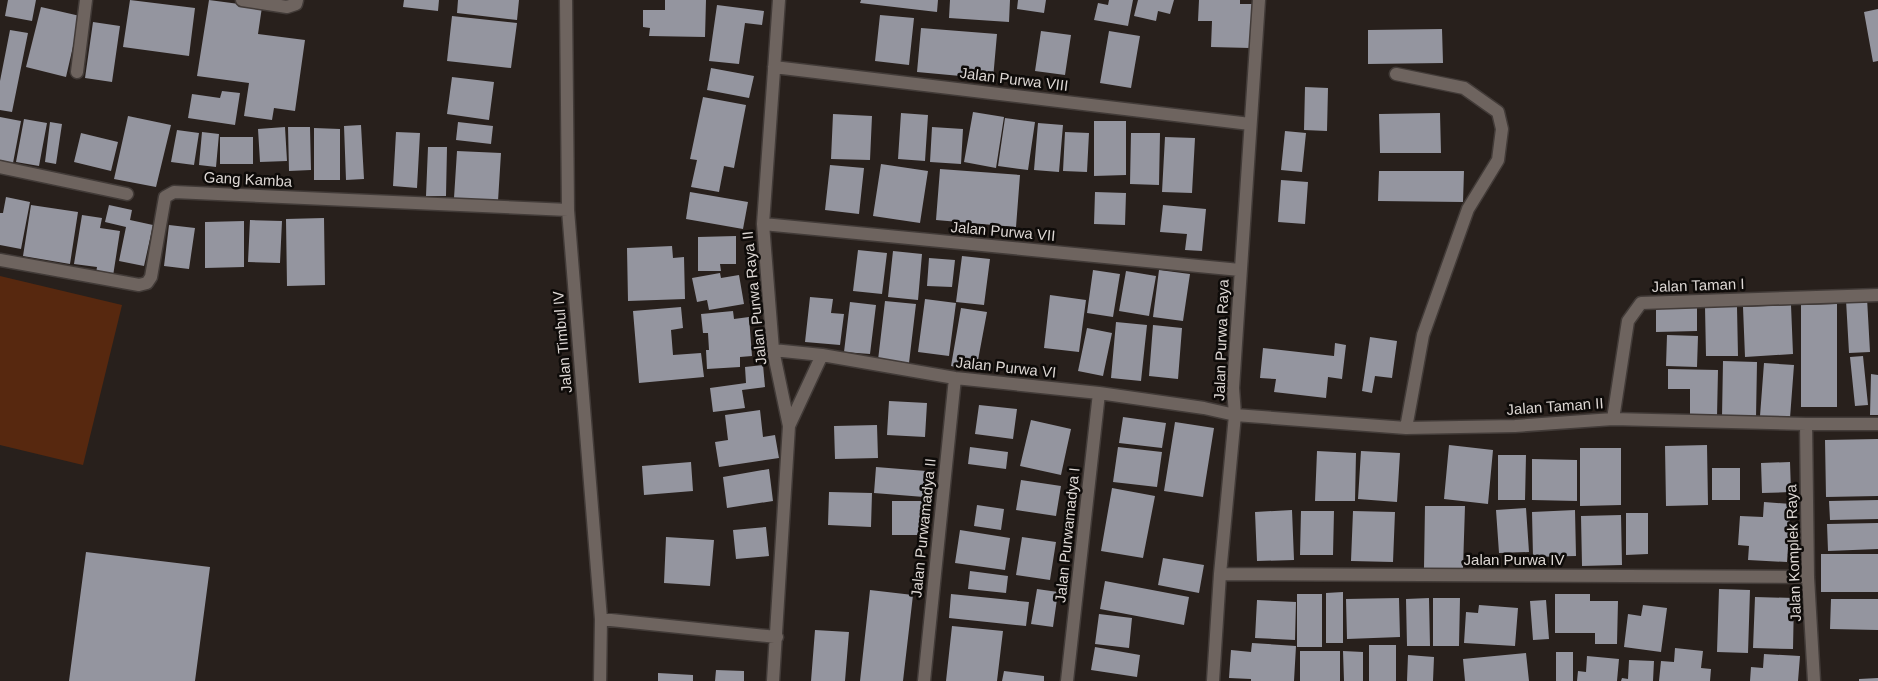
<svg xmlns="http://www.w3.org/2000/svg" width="1878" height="681" font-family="Helvetica,sans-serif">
	<rect width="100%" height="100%" fill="#28201c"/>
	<path fill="#57280f" d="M0,276L122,305L83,465L0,445Z"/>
	<path fill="#94959f" d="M8,0H36L32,21L5,16Z
		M130,0L195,8L189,56L123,47Z
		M209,0L262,7L258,34L305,40L295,111L274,108L272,120L244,116L249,83L197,76Z
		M404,0H439L438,11L403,7Z
		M458,0H519L517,20L457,13Z
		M665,0H706L705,37L649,36L650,28L643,27V10H665Z
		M861,0H938L937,12L860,3Z
		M950,0H1010L1009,22L949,18Z
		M1018,0H1046L1044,13L1017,9Z
		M1109,0H1133L1128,26L1094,20L1098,3L1108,5Z
		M1138,0H1174L1170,14L1158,11L1156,21L1134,16Z
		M1199,0H1240V4H1252L1250,48L1211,47L1212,21H1198Z
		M717,5L764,11L762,25L745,23L739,64L709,61Z
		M41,7L80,16L66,77L26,67Z
		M1878,9V61L1873,62L1864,12Z
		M880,15L914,18L909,65L875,61Z
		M452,16L517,23L511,68L447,61Z
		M93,22L120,26L112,82L85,78Z
		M921,28L997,34L993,79L917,72Z
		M1442,29L1443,63L1368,64V30Z
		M10,30L28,33L12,112L0,110V81Z
		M1041,31L1071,35L1065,75L1035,71Z
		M1109,31L1140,36L1131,88L1100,83Z
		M711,68L754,76L749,98L707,90Z
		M452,77L494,82L489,120L447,114Z
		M1305,87L1328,88L1327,131L1304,130Z
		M222,91L240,93L235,125L188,118L192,94L220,98Z
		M703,97L746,105L734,168L724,166L719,192L691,187L697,160L690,159Z
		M973,112L1004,117L996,168L964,162Z
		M901,113L928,115L925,161L898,159Z
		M1440,113L1441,153H1380L1379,114Z
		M833,114L872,116L870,160L831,159Z
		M128,116L171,125L156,187L114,179Z
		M0,117L21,121L13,163L0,160Z
		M1005,118L1035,122L1028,170L998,166Z
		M24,119L47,123L39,166L16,162Z
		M1094,121H1126V175L1094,176Z
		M50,122L62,124L56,164L45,162Z
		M458,122L493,126L491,144L456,140Z
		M1038,123L1063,125L1059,172L1034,170Z
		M361,125L364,179L346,180L344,126Z
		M285,127L287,161L260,162L258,129Z
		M288,127H310L311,170L289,171Z
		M932,127L963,129L961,164L930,162Z
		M314,128L340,129V180H314Z
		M177,130L199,133L194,165L171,162Z
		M1285,131L1306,133L1302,172L1281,170Z
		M202,132L219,134L216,167L199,165Z
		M396,132L420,133L417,188L393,186Z
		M1065,132L1089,133L1087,172L1063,171Z
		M81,133L118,142L111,171L74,162Z
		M1131,133H1160L1159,185L1130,184Z
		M220,137H253V164H220Z
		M1165,137L1195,138L1192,193L1162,192Z
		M428,147H447L446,196H426Z
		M457,151L501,153L498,201L454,198Z
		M881,164L928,171L920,223L873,216Z
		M830,165L864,168L859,214L825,210Z
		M940,169L1020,175L1016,227L936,220Z
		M1379,171H1464L1463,202L1378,201Z
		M1281,180L1308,182L1305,224L1278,222Z
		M690,192L748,202L743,229L686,219Z
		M1095,192L1126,193L1125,225L1094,224Z
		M6,197L30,202L21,249L0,245V213H3Z
		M31,205L78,212L70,264L23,256Z
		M109,205L132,210L130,220L153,225L144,266L119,261L126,227L105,222Z
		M1163,205L1206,209L1202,251L1185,250L1187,234L1160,232Z
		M82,215L102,218L100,228L120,231L113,276L96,273L97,267L74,264Z
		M324,218L325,285L287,286L286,219Z
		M250,220L282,221L280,263L248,262Z
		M244,221V267L205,268V222Z
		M169,225L195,228L189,269L164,266Z
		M736,236V264H720L721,271H698V237Z
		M672,246L673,258L684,257L685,299L628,301L627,248Z
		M858,250L887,253L882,294L853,291Z
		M893,251L922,254L918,300L888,297Z
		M962,256L990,259L984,305L956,302Z
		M929,258L955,260L952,287L927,286Z
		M1093,270L1120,274L1113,317L1087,313Z
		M1159,270L1190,274L1183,321L1153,317Z
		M1126,271L1156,276L1149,316L1119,311Z
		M720,273L721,278L739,275L744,304L709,310L707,300L697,302L692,278Z
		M1050,295L1086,300L1079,352L1044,348Z
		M810,297L833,299L831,313L844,314L840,345L805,342Z
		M1867,298L1870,352L1849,353L1846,300Z
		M925,299L956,303L949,356L918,352Z
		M885,301L916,304L909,363L878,360Z
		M850,302L876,305L870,354L844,352Z
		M1837,304V407H1801V305Z
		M1791,305L1793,354L1745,357L1743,307Z
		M681,307L683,328L671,330L673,355L701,353L704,377L639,383L633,311Z
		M1697,307V331L1656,332V308Z
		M1705,307H1737L1738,356H1706Z
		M961,308L987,312L976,371L951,366Z
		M733,311L734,319L749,317L752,356L740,357V367L707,369L706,350H709L708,333H703L701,314Z
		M1116,322L1147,325L1141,381L1111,378Z
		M1153,325L1182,328L1178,379L1149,376Z
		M1087,328L1112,333L1103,376L1078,371Z
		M1667,335L1698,336L1697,367L1666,366Z
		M1370,337L1397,341L1392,378L1375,376L1372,393L1362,391Z
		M1335,343L1346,345L1342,379L1328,377L1326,398L1274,392L1276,379L1260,378L1263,348L1334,356Z
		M1863,356L1868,405L1855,406L1850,357Z
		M1723,361L1757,362L1756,418L1722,417Z
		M1764,363L1794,365L1790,418L1760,416Z
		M763,365L765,387L742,390L745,408L713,412L710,388L746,383L745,367Z
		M1668,369L1718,370L1717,417H1690V389H1668Z
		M1871,374L1878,375V415H1870Z
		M889,401L927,403L925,437L887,435Z
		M979,405L1017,409L1013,439L975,434Z
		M760,410L763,437L775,435L779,458L719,467L715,442L728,440L725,415Z
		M1123,417L1166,423L1162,448L1119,443Z
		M1031,420L1071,429L1061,475L1020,466Z
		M1175,422L1214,428L1203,497L1164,491Z
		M877,425L878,458L835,459L834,426Z
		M1878,439V496L1826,497L1825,440Z
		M1449,445L1493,450L1488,504L1444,499Z
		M1707,445L1708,505L1666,506L1665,446Z
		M970,447L1008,452L1006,469L968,464Z
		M1118,447L1162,452L1157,487L1113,482Z
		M1580,448H1621V505L1580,506Z
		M1317,451L1356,453L1355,501H1315Z
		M1361,451L1400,453L1397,502L1358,499Z
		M1498,455H1526L1525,500H1498Z
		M1532,459L1577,460V501L1532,500Z
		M691,462L693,491L644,495L642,466Z
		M1790,462L1791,492L1762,493L1761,463Z
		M876,467L926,471L924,497L874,493Z
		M1712,468H1740V500H1712Z
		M769,469L773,501L727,508L723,477Z
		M1021,480L1061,486L1056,516L1016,510Z
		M1112,488L1155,496L1143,558L1101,551Z
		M829,492L872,493L871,527L828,525Z
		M1878,500V519L1830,520L1829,501Z
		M892,501H924L923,535H892Z
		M1764,502L1791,504L1787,562L1748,560L1749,546L1738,545L1740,516L1763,517Z
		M977,505L1004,509L1001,530L974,526Z
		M1425,506H1465L1463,568H1424Z
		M1526,508L1529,552L1499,553L1496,510Z
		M1292,510L1294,560L1257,561L1255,512Z
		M1575,510L1576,556L1533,557L1532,512Z
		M1301,511H1334L1333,555H1300Z
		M1353,511L1395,512L1393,562L1351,561Z
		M1626,513H1648V554L1626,555Z
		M1621,515L1622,565L1582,566L1581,516Z
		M1878,523V549L1828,551L1827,524Z
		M766,527L769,556L736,559L733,530Z
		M960,530L1010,538L1005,570L955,563Z
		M666,537L714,540L710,586L664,583Z
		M1022,537L1056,542L1050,580L1016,575Z
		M86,552L210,567L195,681H69Z
		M1821,554H1878V592H1821Z
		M1163,558L1204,565L1199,593L1158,585Z
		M970,571L1008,576L1006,593L968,589Z
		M1105,581L1189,597L1184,625L1100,609Z
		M1037,589L1058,592L1053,627L1031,624Z
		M1719,589L1750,590L1748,653L1717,652Z
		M870,590L913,595L903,681H860Z
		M1343,592V643H1326V593Z
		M951,594L1029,602L1026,626L949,618Z
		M1297,594H1322V647H1297Z
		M1555,594H1590V601H1618L1617,644H1595V633H1555Z
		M1755,597L1794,598L1793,649L1753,648Z
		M1399,598L1400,637L1347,639L1346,599Z
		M1429,598L1430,646H1407L1406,599Z
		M1433,598H1460L1459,646H1433Z
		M1831,599H1878V630L1830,629Z
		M1257,600L1296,602L1295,640L1255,638Z
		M1546,600L1549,639L1533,640L1530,601Z
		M1479,605L1518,608L1515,646L1464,643L1466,612L1478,613Z
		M1643,605L1667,608L1661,652L1624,647L1628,614L1641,616Z
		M1099,614L1132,618L1129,648L1095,644Z
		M952,626L1003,631L997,681H946Z
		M815,630L849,632L845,681H811Z
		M1252,643L1296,646L1294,681H1251V679L1229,678L1231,650L1251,652Z
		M1369,645H1396V681H1369Z
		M1095,647L1140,655L1137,677L1091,670Z
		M1675,648L1703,651L1701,668L1711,669L1710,681H1659L1661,661L1674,662Z
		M1300,651H1340V681H1300Z
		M1343,651L1363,652V681H1344Z
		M1556,652H1573V681H1556Z
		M1526,653L1529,681H1465L1463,659Z
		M1764,654L1800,656L1798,681H1750L1751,667L1763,668Z
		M1408,655L1434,657L1433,681H1407Z
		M1587,656L1619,659L1617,681H1577L1578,671L1586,672Z
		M1629,660L1654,661L1653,681H1621L1622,678L1628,679Z
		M716,670L744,671V681H715Z
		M1004,671L1044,676V681H1002Z
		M658,673L693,675V681H658Z
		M1878,678V681H1859V679Z"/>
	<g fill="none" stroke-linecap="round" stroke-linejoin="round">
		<defs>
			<path id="minor" d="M242,0L287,7L296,4L297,0
				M566,0L568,210L601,619L600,681
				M774,67L1250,124
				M77,72L86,0
				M1396,74L1464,88L1498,112L1502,129L1498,160L1468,209L1423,335L1406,428
				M0,167L127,194
				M763,224L1240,270
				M0,260L139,285L147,283L151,277L165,197L174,192L568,210
				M773,350L822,355L955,378L1099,393L1204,408L1235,415L1406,428L1515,426L1613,419L1806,424H1878
				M1613,419L1628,321L1641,303L1878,295
				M1806,424L1808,577L1814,681
				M789,426L822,355
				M1220,574L1808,577
				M601,619L777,637
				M773,681L789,426L773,350L763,224L779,0
				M924,681L955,378
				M1067,681L1099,393
				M1213,681L1220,574L1235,415L1233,388L1259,0"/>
		</defs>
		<use href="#minor" stroke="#423b38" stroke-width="15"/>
		<use href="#minor" stroke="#6e645f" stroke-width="12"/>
	</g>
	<g text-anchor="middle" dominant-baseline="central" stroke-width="5" stroke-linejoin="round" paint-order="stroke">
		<g font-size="15" fill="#ddd7d4" stroke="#0e0b09">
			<text transform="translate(1014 79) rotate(7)">Jalan Purwa VIII</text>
			<text transform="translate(248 179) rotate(3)">Gang Kamba</text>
			<text transform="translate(1003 231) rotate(5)">Jalan Purwa VII</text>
			<text transform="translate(1698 285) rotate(-2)">Jalan Taman I</text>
			<text transform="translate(754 298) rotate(-96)">Jalan Purwa Raya II</text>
			<text transform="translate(1221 340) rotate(-88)">Jalan Purwa Raya</text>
			<text transform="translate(562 342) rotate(-95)">Jalan Timbul IV</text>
			<text transform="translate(1006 367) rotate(6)">Jalan Purwa VI</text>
			<text transform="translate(1555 406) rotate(-4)">Jalan Taman II</text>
			<text transform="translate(923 528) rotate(-84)">Jalan Purwamadya II</text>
			<text transform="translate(1067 535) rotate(-84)">Jalan Purwamadya I</text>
			<text transform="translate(1793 553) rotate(-92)">Jalan Komplek Raya</text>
			<text x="1514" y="559">Jalan Purwa IV</text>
		</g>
	</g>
</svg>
